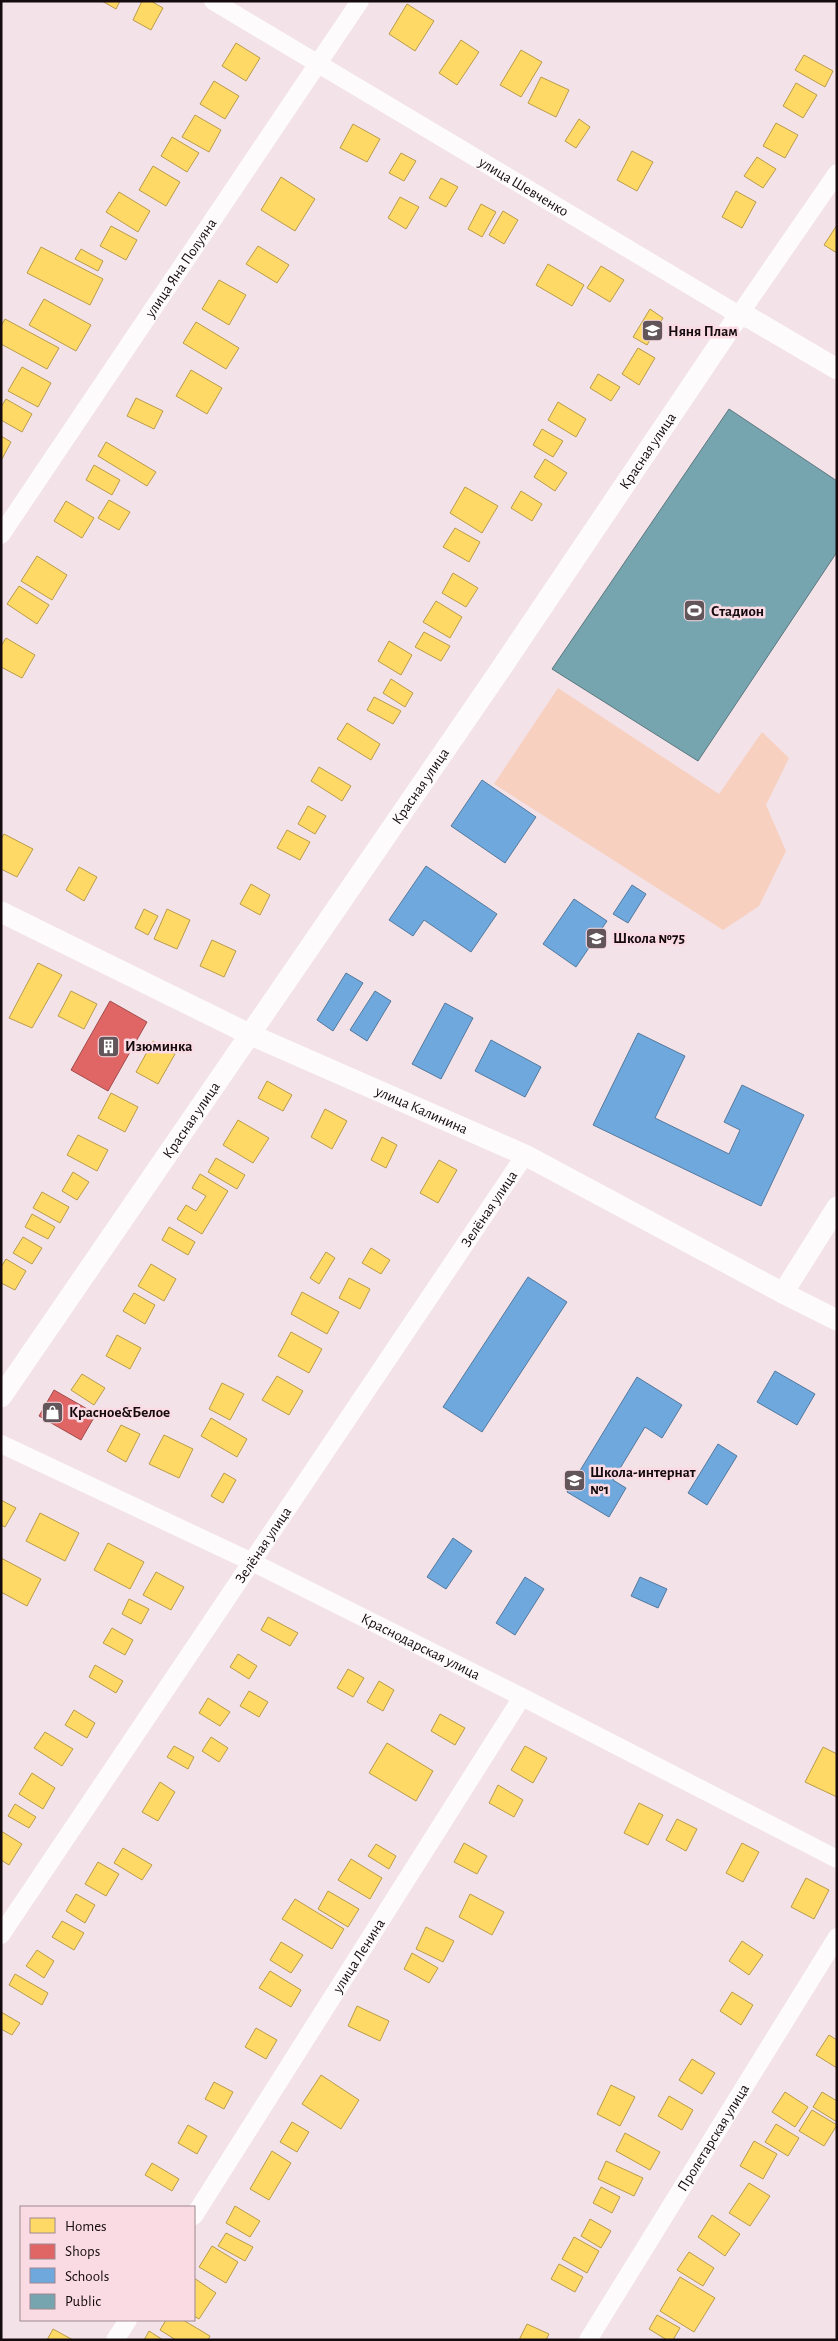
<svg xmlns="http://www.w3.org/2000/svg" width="838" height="2341" font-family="'Alegreya Sans',sans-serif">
	<rect width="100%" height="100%" fill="#f3e2e7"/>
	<path fill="#f7d0c0" d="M558,688L719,794L762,732L789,758L766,805L786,851L759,906L723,930L494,784Z"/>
	<path fill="#ffd966" stroke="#b99b4c" d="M102,1H120L116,9Z
		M142,1H151L163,8L151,30L133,20Z
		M407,4L434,21L415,51L389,34Z
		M461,40L479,52L457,85L439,73Z
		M236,43L260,58L246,81L222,66Z
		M521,50L542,62L521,97L500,85Z
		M804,55L833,71L825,87L795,70Z
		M541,77L569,90L556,117L528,103Z
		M214,81L239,96L225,119L200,104Z
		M796,83L817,95L803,118L783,106Z
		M195,115L221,130L209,152L182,137Z
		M579,119L590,127L576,148L565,141Z
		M776,123L798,135L785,158L763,146Z
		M353,124L380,139L367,162L340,148Z
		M172,137L199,153L187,172L161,156Z
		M632,151L653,162L637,191L617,180Z
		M401,153L416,161L404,181L389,173Z
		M757,157L776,169L763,188L744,176Z
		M153,166L180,182L166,206L139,190Z
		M281,177L315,199L295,231L261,210Z
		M441,178L458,187L446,207L429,198Z
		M736,191L756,202L742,228L722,217Z
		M119,192L150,211L138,232L106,212Z
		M400,197L419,207L406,229L388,218Z
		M481,204L496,212L482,237L468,229Z
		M503,211L518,220L504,244L489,235Z
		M837,225V253L824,245Z
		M111,226L137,240L126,260L100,246Z
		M258,246L289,265L277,283L246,264Z
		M41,247L103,279L90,305L27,273Z
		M81,249L103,261L98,271L75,259Z
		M548,264L584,285L572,306L536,285Z
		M601,266L624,280L610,302L587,288Z
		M219,280L246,295L229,325L202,309Z
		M44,299L91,325L76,351L29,325Z
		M650,309L663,318L647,345L633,337Z
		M5,319L59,348L47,369L1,344V326Z
		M196,322L239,348L226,369L183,343Z
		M638,348L655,358L639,385L622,374Z
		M22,367L51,383L38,407L8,391Z
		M191,370L222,388L207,414L176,396Z
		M598,374L620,387L611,401L590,388Z
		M136,398L163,411L154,429L127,416Z
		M6,399L32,414L22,432L1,420V407Z
		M558,402L586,419L576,437L548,420Z
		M542,429L563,441L553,457L533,445Z
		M1,436L11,442L2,459L1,458Z
		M106,442L156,472L147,486L98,456Z
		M545,459L567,473L555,491L534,477Z
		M94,465L120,480L112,495L86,480Z
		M465,487L498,506L482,533L450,513Z
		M521,491L542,504L532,521L511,508Z
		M109,500L130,512L119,530L98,518Z
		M66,501L94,518L82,538L54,521Z
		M455,528L480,542L469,562L443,547Z
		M37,556L67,575L52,600L21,581Z
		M453,573L478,588L466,607L442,593Z
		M19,586L49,605L37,624L7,604Z
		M436,601L462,617L450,638L423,622Z
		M424,632L450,646L441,661L415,647Z
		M6,638L35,655L22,678L1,667V646Z
		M389,641L412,655L401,675L378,661Z
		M391,679L413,693L405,707L383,693Z
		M374,697L401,711L393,724L367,710Z
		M347,723L380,744L371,760L337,739Z
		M319,767L351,786L342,801L311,781Z
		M308,806L326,816L315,834L298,824Z
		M287,830L310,842L300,860L277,848Z
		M4,834L33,849L17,877L1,869V839Z
		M79,867L97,877L84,901L66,890Z
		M251,884L270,895L260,915L240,904Z
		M144,909L158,916L148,935L135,928Z
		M167,909L190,920L177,949L154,939Z
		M212,940L236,951L224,977L200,966Z
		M38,963L62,975L32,1028L9,1018Z
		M71,991L97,1004L84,1029L58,1016Z
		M153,1041L175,1054L158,1084L136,1072Z
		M267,1081L292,1095L283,1111L258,1098Z
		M111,1093L138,1107L125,1132L98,1118Z
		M325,1109L347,1121L332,1149L311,1137Z
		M238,1120L269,1138L253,1163L223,1145Z
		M78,1135L108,1150L97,1171L67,1155Z
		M382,1137L397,1145L386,1168L371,1160Z
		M216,1158L245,1175L237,1189L208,1172Z
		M439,1160L457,1170L438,1203L420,1193Z
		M73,1172L89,1182L77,1200L62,1191Z
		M200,1174L228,1191L202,1234L177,1219L186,1205L196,1211L206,1196L192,1188Z
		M42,1192L69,1207L60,1223L33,1208Z
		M32,1214L55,1227L48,1239L25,1227Z
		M169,1227L195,1242L188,1255L162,1240Z
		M23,1237L42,1248L32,1264L13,1253Z
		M371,1248L390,1260L381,1274L362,1263Z
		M326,1252L335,1258L319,1284L310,1278Z
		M6,1259L26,1271L15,1290L1,1283V1267Z
		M151,1264L176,1279L164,1301L138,1286Z
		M349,1278L370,1289L360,1309L339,1298Z
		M302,1292L339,1312L327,1334L291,1314Z
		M134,1293L155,1305L145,1324L123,1311Z
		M291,1332L322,1349L309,1373L278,1356Z
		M117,1335L141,1348L130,1369L106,1356Z
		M82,1374L105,1388L94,1405L71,1390Z
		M277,1376L303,1391L289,1415L262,1400Z
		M222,1383L244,1394L230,1420L209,1409Z
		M211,1418L247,1439L237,1457L201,1436Z
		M121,1425L140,1434L126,1462L107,1451Z
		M164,1435L193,1449L179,1478L149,1464Z
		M224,1473L236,1480L223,1503L211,1496Z
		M1,1500L16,1508L5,1527L1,1525Z
		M40,1513L79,1533L65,1561L26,1541Z
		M108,1543L144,1562L130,1589L94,1570Z
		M1,1558L41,1579L27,1606L1,1592Z
		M156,1572L184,1587L171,1610L143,1595Z
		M129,1599L149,1609L141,1624L122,1614Z
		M268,1617L298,1633L290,1646L261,1630Z
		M112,1628L133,1640L125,1655L103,1643Z
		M238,1654L257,1666L249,1679L230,1667Z
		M95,1665L123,1681L116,1693L89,1677Z
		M348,1669L364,1678L353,1697L337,1688Z
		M379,1681L394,1690L383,1711L367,1702Z
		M249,1691L268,1702L259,1717L240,1706Z
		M208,1698L230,1712L220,1726L199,1713Z
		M74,1710L95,1723L87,1738L65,1725Z
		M440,1714L465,1728L455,1745L431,1731Z
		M45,1732L73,1749L62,1766L34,1748Z
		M211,1737L228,1748L219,1762L202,1751Z
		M387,1743L433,1771L416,1801L369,1773Z
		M174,1746L194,1757L188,1769L167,1757Z
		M525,1746L547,1758L533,1783L511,1770Z
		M823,1747L837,1754V1797L805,1782Z
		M32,1773L55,1788L43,1809L19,1794Z
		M160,1782L175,1792L158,1821L142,1812Z
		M498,1785L523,1800L514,1817L489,1803Z
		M639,1803L663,1815L648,1845L624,1833Z
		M15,1804L36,1817L29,1828L8,1816Z
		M677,1819L697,1829L686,1851L666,1840Z
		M1,1831L22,1844L9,1865L1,1860Z
		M464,1843L487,1856L477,1874L454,1862Z
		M742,1843L759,1852L743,1882L726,1873Z
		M376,1844L396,1856L389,1869L368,1856Z
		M123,1848L152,1865L142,1880L114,1863Z
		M351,1859L382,1878L370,1899L338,1880Z
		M98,1862L119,1874L106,1896L85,1884Z
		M806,1878L829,1890L814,1919L791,1907Z
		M328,1891L359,1909L348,1927L318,1909Z
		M76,1894L95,1905L85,1923L66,1911Z
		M470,1894L504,1912L492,1935L459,1917Z
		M295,1899L344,1929L332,1949L282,1919Z
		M62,1921L84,1933L74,1950L52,1937Z
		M426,1927L454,1941L443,1962L416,1949Z
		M742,1941L763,1955L749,1975L729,1961Z
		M281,1942L303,1955L291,1973L270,1960Z
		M37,1950L54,1961L44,1978L26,1966Z
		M412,1953L438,1968L429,1983L404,1969Z
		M270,1971L301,1990L291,2007L259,1988Z
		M15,1974L48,1993L42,2005L9,1985Z
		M732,1992L753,2005L741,2025L720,2011Z
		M357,2006L389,2021L380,2041L348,2026Z
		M1,2012L20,2023L12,2035L1,2029Z
		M256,2028L277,2040L266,2059L245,2047Z
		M829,2035L837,2040V2068L816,2055Z
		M692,2059L715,2073L702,2094L679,2080Z
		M321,2075L359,2100L341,2129L302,2104Z
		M214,2082L233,2092L224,2109L205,2099Z
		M611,2085L635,2097L620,2126L597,2114Z
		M785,2092L808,2107L795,2127L772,2112Z
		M822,2092L837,2101V2122L813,2107Z
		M669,2096L693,2110L682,2130L658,2116Z
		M812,2110L837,2125L824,2146L799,2131Z
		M292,2122L309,2132L297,2152L280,2142Z
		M776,2124L799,2138L788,2156L765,2142Z
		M188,2125L207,2136L197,2154L178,2143Z
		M625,2133L660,2152L650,2170L616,2151Z
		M754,2141L777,2154L763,2179L740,2166Z
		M272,2151L291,2163L269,2200L250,2189Z
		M606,2161L643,2178L634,2196L598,2179Z
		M152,2163L179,2179L172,2191L145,2175Z
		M749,2183L770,2196L750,2226L729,2213Z
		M601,2187L620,2197L612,2213L593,2203Z
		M235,2206L260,2221L250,2237L226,2223Z
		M712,2215L740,2234L725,2256L698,2237Z
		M590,2219L611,2231L601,2248L581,2236Z
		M226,2233L253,2247L245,2261L218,2246Z
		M574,2237L599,2251L587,2273L562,2259Z
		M212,2246L238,2262L226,2283L199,2267Z
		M689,2252L714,2268L703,2286L677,2270Z
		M559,2264L583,2277L575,2292L551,2279Z
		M680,2277L715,2298L694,2332L660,2311Z
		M194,2278L216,2293L199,2319L194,2316Z
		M657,2315L680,2328L673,2340H667L649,2329Z
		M166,2320H183L210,2336L208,2340H176L160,2330Z
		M527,2324L549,2334L546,2340H519Z
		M53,2329L73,2340H47Z
		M149,2331L163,2340H144Z"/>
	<path fill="#e06666" stroke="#a34b4c" d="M110,1001L147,1022L108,1091L71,1070Z
		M54,1390L96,1414L81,1440L39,1416Z"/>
	<path fill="#6fa8dc" stroke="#54799e" d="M482,780L536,817L505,863L451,826Z
		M426,866L497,914L471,952L424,920L413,936L389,920Z
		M632,885L646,894L628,923L613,914Z
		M574,899L607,921L576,967L543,944Z
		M346,973L363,983L333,1031L317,1020Z
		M375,991L391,1001L367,1041L350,1030Z
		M445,1003L473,1018L441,1079L412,1064Z
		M638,1033L685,1056L655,1118L729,1154L740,1130L724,1122L742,1085L804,1115L761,1206L593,1125Z
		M491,1040L541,1067L525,1097L475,1071Z
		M528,1277L567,1302L482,1432L443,1407Z
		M775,1371L815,1394L797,1425L757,1402Z
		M637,1377L682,1405L662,1438L645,1427L613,1480L626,1488L609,1517L567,1492Z
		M718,1444L737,1456L707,1505L688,1493Z
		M453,1538L472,1551L446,1589L427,1577Z
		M525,1577L544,1589L515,1635L496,1623Z
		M640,1577L667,1589L658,1608L631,1596Z"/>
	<path fill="#76a5af" stroke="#59777f" d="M729,409L837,481V552L698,761L552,669Z"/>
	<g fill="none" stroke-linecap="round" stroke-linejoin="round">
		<g stroke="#fdfbfb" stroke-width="18">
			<path id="s1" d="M213,1L739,315L837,173"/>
			<path id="s2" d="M1,535L360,1"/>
			<path id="s3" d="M1,1444L252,1562L522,1697L837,1859"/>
			<path id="s4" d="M1,1935L525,1155"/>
			<path id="s5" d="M194,2216L522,1697"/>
			<path d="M115,2340L128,2320"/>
			<path id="s6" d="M588,2340L837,1937"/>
		</g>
		<g stroke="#fdfbfb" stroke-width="21">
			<path id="s7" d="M1,912L249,1034L525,1155L783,1293L837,1320"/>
			<path d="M783,1293L837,1207"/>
			<path id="s8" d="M1,1397L498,673L739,315L750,318L837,369"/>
		</g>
	</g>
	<defs>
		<symbol id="school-square" viewBox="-11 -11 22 22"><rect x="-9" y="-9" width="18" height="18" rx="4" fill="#63565b" stroke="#fadbe4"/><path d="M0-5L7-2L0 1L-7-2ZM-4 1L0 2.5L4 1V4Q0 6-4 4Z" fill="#fff"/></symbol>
		<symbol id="stadium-square" viewBox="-11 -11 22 22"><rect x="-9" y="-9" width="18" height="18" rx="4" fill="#63565b" stroke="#fadbe4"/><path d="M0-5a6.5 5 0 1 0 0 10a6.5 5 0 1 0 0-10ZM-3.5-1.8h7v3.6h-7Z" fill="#fff"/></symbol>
		<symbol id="building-square" viewBox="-11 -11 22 22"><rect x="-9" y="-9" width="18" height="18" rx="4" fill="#63565b" stroke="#fadbe4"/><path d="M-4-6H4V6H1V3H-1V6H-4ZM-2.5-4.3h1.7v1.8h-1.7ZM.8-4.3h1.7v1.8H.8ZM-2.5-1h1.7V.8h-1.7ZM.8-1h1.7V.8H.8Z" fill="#fff"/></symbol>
		<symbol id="shop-square" viewBox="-11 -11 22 22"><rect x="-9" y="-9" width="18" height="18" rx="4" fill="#63565b" stroke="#fadbe4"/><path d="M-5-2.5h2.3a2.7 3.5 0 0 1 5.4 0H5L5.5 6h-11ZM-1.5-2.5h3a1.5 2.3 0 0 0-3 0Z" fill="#fff"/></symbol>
	</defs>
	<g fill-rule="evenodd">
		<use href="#school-square" x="640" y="318" width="25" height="25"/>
		<use href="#stadium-square" x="682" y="598" width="25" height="25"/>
		<use href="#school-square" x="584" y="926" width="25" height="25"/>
		<use href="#building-square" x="96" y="1034" width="25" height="25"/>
		<use href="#shop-square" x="40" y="1400" width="25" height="25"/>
		<use href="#school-square" x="562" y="1468" width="25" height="25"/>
	</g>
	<g text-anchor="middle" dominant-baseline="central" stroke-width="5" stroke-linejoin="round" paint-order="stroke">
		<g font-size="15" fill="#150b0f" stroke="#fadbe4">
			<text stroke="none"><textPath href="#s1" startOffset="362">улица Шевченко</textPath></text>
			<text stroke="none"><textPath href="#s2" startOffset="322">улица Яна Полуяна</textPath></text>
			<text stroke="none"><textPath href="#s8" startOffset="1146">Красная улица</textPath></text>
			<text stroke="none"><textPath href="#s8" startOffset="741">Красная улица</textPath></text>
			<text stroke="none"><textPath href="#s7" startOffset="465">улица Калинина</textPath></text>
			<text stroke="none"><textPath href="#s8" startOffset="336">Красная улица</textPath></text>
			<text stroke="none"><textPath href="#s4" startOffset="875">Зелёная улица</textPath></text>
			<text stroke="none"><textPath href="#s4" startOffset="470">Зелёная улица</textPath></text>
			<text stroke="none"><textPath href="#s3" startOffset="466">Краснодарская улица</textPath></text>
			<text stroke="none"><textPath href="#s5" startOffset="308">улица Ленина</textPath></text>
			<text stroke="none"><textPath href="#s6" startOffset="238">Пролетарская улица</textPath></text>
		</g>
		<g font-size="15" font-weight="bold" fill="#150b0f" stroke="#fadbe4" text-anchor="start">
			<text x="668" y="331">Няня Плам</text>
			<text x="711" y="611">Стадион</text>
			<text x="613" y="938">Школа №75</text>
			<text x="125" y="1046">Изюминка</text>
			<text x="69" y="1412">Красное&amp;Белое</text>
			<text x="590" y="1472">Школа-интернат<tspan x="590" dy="17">№1</tspan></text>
		</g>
	</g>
	<rect width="838" height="2341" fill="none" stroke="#150b0f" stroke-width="5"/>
	<rect x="20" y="2206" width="175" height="115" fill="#fadbe4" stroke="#9e888f"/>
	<rect x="30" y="2218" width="25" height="15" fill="#ffd966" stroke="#9e888f"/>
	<text x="65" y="2231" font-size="15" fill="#150b0f">Homes</text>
	<rect x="30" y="2244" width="25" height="15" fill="#e06666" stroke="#9e888f"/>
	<text x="65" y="2256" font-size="15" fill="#150b0f">Shops</text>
	<rect x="30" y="2268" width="25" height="15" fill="#6fa8dc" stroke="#9e888f"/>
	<text x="65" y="2281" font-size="15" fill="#150b0f">Schools</text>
	<rect x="30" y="2294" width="25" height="15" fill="#76a5af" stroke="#9e888f"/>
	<text x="65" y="2306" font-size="15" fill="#150b0f">Public</text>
</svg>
